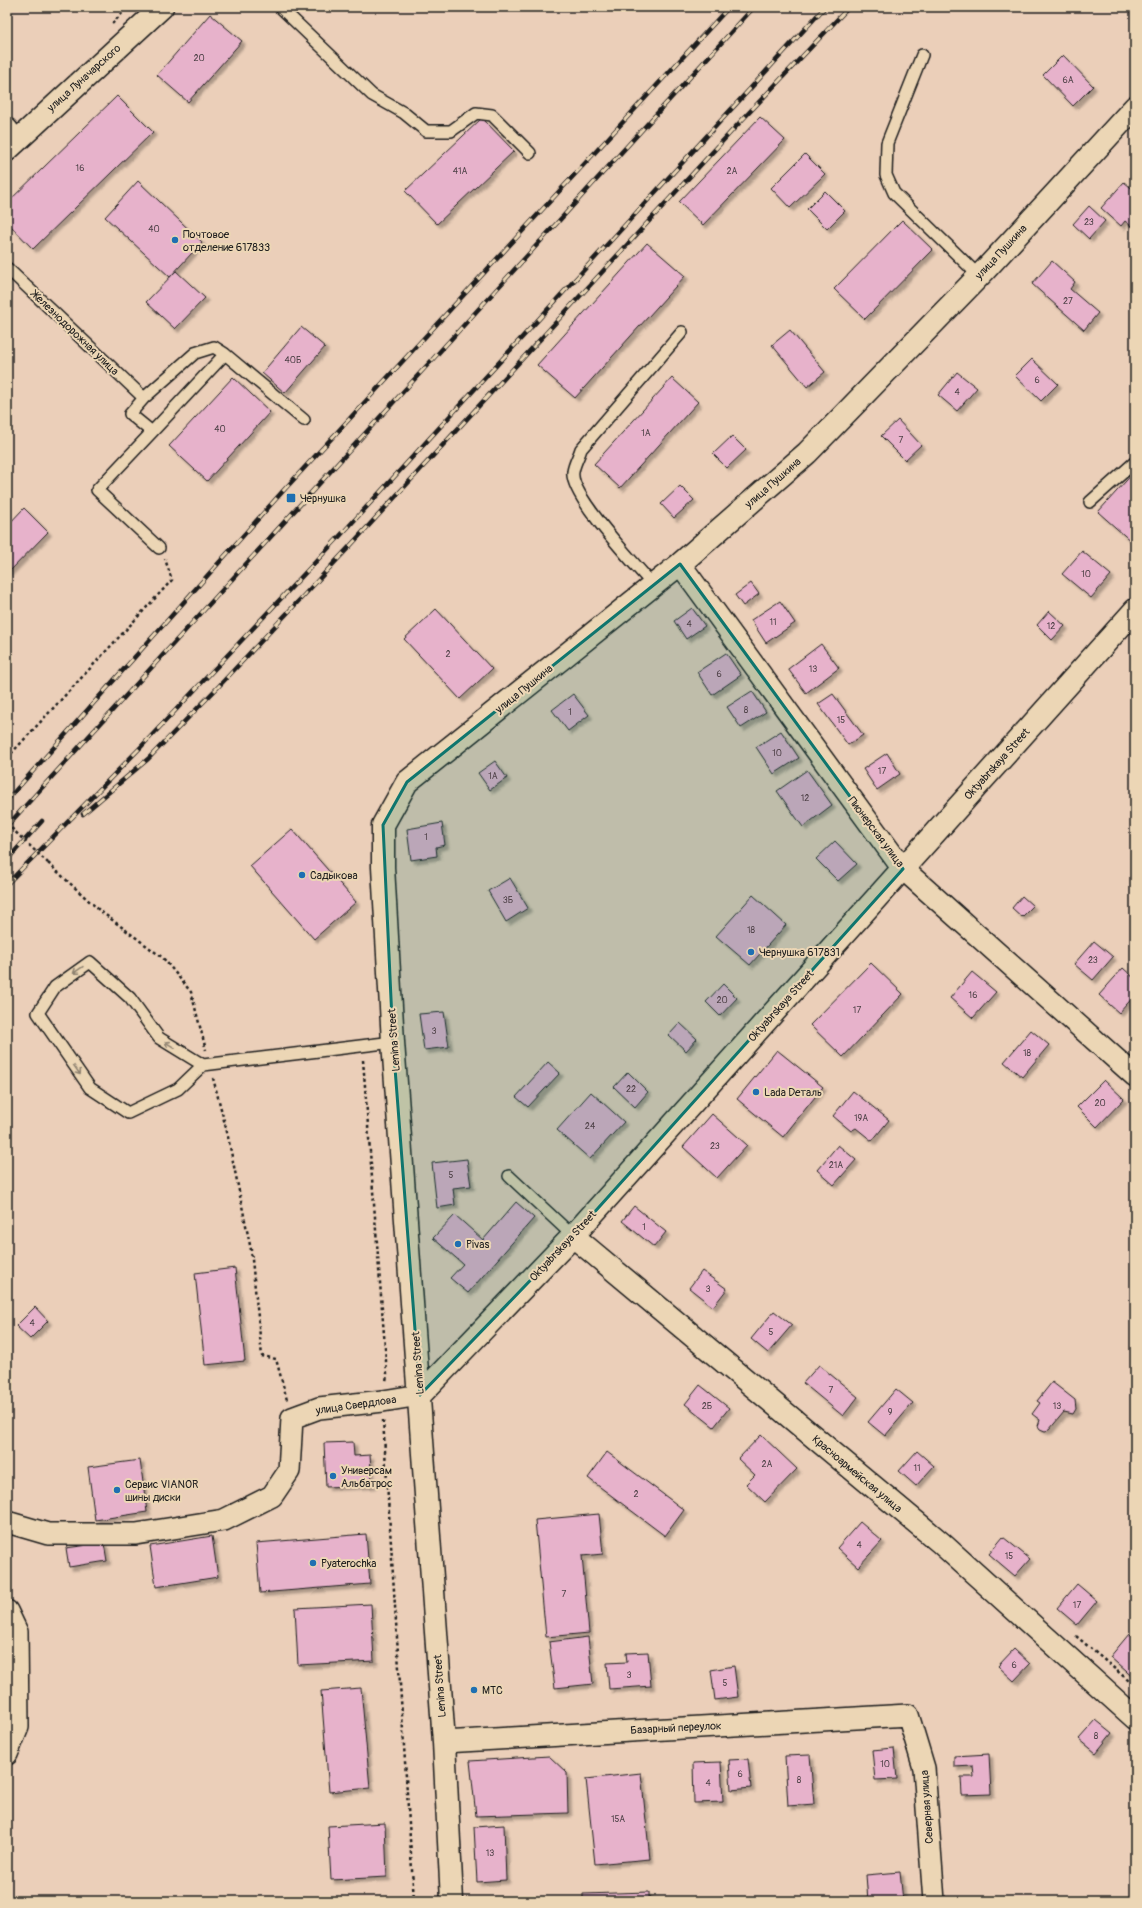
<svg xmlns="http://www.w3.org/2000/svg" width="1142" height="1908" font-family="Pangolin,sans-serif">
	<defs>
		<filter id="shadow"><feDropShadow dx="3.5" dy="3.5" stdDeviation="1" flood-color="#0004"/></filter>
	</defs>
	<rect width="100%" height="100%" fill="#ebcfb9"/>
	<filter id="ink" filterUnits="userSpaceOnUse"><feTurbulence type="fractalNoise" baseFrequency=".025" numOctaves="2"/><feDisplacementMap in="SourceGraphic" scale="8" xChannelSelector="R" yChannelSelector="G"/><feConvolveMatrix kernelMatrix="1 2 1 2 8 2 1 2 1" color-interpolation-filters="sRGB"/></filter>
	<g filter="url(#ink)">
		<path fill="#e7b2cb" stroke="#1c1c1c" filter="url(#shadow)" d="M210,14L242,41L188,102L157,75Z
			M1063,55L1093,86L1073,106L1043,75Z
			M117,96L153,132L33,249L7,222V203Z
			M760,117L785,140L703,225L679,202Z
			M482,118L514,151L437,224L405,191Z
			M805,154L825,174L790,208L771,188Z
			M138,181L202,242L170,277L105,217Z
			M1124,182L1135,191V229L1125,221L1121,226L1101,208Z
			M825,191L845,211L827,229L807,209Z
			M1089,206L1105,221L1089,239L1073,224Z
			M902,220L933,250L865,319L834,289Z
			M647,243L685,276L575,398L537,365Z
			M1052,261L1075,282L1070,289L1098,313L1084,330L1032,284Z
			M176,271L205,298L175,329L146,302Z
			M301,327L325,347L285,393L262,373Z
			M790,330L825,372L807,387L772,345Z
			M1032,359L1058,384L1041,401L1015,376Z
			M957,372L977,388L957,411L938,395Z
			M233,377L270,412L207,481L169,446Z
			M672,378L698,402L620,488L594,464Z
			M898,420L921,445L905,460L881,436Z
			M732,436L746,450L727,468L713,454Z
			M1135,471V541L1133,543L1098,512Z
			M680,486L694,500L674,518L661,504Z
			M24,508L48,532L7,574V526Z
			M1082,551L1111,575L1091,598L1062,574Z
			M751,583L759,594L743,606L735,595Z
			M780,601L795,623L766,643L751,620Z
			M692,608L705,626L686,639L674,621Z
			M436,609L492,669L460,699L404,639Z
			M1049,611L1065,626L1052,640L1037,625Z
			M821,644L839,668L806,693L788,669Z
			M726,653L741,675L712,695L697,672Z
			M752,691L766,712L741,728L727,707Z
			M573,694L589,715L568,731L552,710Z
			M833,694L863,735L848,745L818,704Z
			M781,731L799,758L774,774L756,747Z
			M887,753L900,774L877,790L863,769Z
			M495,761L507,778L490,790L478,773Z
			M807,770L832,805L803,827L777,791Z
			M442,823L445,845L436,847L437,856L411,860L407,829Z
			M292,829L356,902L314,939L250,866Z
			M835,841L857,864L838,881L816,859Z
			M510,878L528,908L506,922L488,891Z
			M753,895L786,925L750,965L716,936Z
			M1022,896L1033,906L1022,917L1012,908Z
			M1094,941L1113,957L1093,980L1074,964Z
			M871,963L903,994L843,1057L810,1025Z
			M1123,968L1135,979V995L1119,1013L1099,995Z
			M972,972L996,992L973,1018L950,998Z
			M723,984L737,998L720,1016L706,1002Z
			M444,1012L449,1047L424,1050L419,1014Z
			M680,1023L697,1039L686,1051L669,1035Z
			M1031,1030L1049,1045L1022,1077L1004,1062Z
			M777,1050L823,1087L783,1137L737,1099Z
			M548,1062L560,1073L528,1107L516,1097Z
			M628,1072L648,1092L635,1107L614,1087Z
			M1104,1080L1124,1099L1097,1127L1077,1107Z
			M853,1091L889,1120L872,1141L856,1128L851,1131L833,1116Z
			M591,1092L624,1122L590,1159L557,1130Z
			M712,1114L747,1145L717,1178L683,1147Z
			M838,1145L856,1160L834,1185L817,1170Z
			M467,1159L471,1186L453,1188L455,1205L437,1208L432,1163Z
			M516,1202L534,1218L468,1293L450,1278L463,1264L433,1238L455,1215L483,1240Z
			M634,1206L666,1232L654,1247L622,1221Z
			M235,1268L245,1361L205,1365L195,1273Z
			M702,1271L727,1289L713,1307L689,1288Z
			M35,1307L48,1321L30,1339L16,1326Z
			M774,1311L792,1325L768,1353L751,1339Z
			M819,1365L858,1397L843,1416L803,1383Z
			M1052,1382L1075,1400L1076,1409L1073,1414L1064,1412L1049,1430L1045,1431L1040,1429L1038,1426L1040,1420L1032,1414L1040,1403L1037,1401Z
			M700,1385L729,1408L714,1427L685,1404Z
			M896,1389L913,1403L885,1436L868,1422Z
			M761,1435L797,1469L765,1502L746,1484L755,1475L738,1459Z
			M353,1442L354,1456L370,1455L372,1485L326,1487L324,1443Z
			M917,1451L934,1466L916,1486L899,1471Z
			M607,1452L684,1510L665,1536L588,1478Z
			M140,1460L147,1512L95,1520L88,1467Z
			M599,1514L603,1554L582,1556L589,1633L546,1637L535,1520Z
			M860,1522L882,1541L858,1567L837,1548Z
			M366,1534L370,1584L260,1593L256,1543Z
			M212,1536L218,1577L156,1587L150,1546Z
			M1003,1537L1030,1559L1015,1576L989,1554Z
			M104,1543L107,1561L69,1567L66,1548Z
			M1077,1584L1097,1601L1077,1625L1057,1608Z
			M371,1604L374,1661L298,1665L295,1608Z
			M1129,1634L1135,1639V1679L1110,1657Z
			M588,1637L593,1684L555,1688L549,1642Z
			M1014,1649L1030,1664L1014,1681L998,1666Z
			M648,1652L651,1686L609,1689L607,1663L627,1662L626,1653Z
			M734,1666L738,1697L715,1700L711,1670Z
			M361,1688L370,1788L329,1792L321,1691Z
			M1096,1720L1112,1733L1096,1753L1079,1739Z
			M894,1748L897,1779L875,1780L872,1750Z
			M989,1754L991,1794L962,1795L961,1777H974L973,1766L954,1767V1756Z
			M810,1755L814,1804L788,1806L785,1756Z
			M549,1756L567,1773L568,1813L476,1816L470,1761Z
			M748,1759L751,1788L731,1790L729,1760Z
			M721,1762L723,1802L694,1803L693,1763Z
			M641,1773L650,1859L595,1864L586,1779Z
			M385,1823L387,1877L331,1880L328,1826Z
			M504,1825L506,1880L477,1882L474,1827Z
			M900,1872L903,1901H868L866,1875Z
			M649,1892V1901H583V1894Z"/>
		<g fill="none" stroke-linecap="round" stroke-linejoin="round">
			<defs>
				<path id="lane" d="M280,7L372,95L404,113L426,131H451L476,113L492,115L530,153
					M922,55L887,143L886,175L894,193L979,276
					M7,268L144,398
					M214,347L225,354L152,432L130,414L144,398L195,353Z
					M225,354L304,420
					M152,432L97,490L159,548
					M1090,502L1135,462
					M653,585C636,565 569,495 573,472C574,464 579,456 581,449L682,332
					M203,1065L159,1038L130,998L90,962L55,987L38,1013L90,1088L128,1113L178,1089L203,1065L393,1042
					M509,1176L573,1236"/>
				<path id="street" d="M7,129L15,141
					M680,564L903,869L1135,1076
					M7,1522L48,1534H136L224,1520L272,1496L289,1471L292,1418L319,1408L383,1401L420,1395
					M7,1611L17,1632L18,1727L7,1754
					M444,1742L908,1715L924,1768L934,1901"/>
				<path id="secondary" d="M7,150L162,7
					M573,1236L941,1543L1135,1718
					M420,1395L573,1236L1135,610
					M452,1901L444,1742L393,1042L383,867V825L407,782L680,564L807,453L984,271L1135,107"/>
			</defs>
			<use href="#lane" stroke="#1c1c1c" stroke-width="14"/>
			<use href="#street" stroke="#1c1c1c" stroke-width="24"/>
			<use href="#secondary" stroke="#1c1c1c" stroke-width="25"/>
			<path stroke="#1c1c1c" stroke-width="2.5" stroke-dasharray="3 3" stroke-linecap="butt" d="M112,24L128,7
				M7,758L172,580L165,559
				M48,863L99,910L163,958L191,992L206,1050
				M363,1060L387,1374L386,1382
				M213,1078L227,1132L251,1250L262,1356L276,1359L287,1400
				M383,1420L414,1901
				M1076,1636L1135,1686"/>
			<use href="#lane" stroke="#ecd6b5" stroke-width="11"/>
			<use href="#street" stroke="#ecd6b5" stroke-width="21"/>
			<use href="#secondary" stroke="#ecd6b5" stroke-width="22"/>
			<defs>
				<path id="rail" d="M7,800L283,491L729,7
					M83,814L148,759L219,686L350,546L742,120L849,7
					M7,826L754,7
					M7,860L42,821
					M7,884L139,749L339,537L825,7"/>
			</defs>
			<use href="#rail" stroke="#1c1c1c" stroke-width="4.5"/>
			<use href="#rail" stroke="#ecd6b5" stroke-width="3" stroke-dasharray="9" stroke-linecap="butt"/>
			<path stroke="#1c1c1c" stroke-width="2.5" stroke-dasharray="3 3" stroke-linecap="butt" d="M7,824L48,863"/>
		</g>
		<defs><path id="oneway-shaft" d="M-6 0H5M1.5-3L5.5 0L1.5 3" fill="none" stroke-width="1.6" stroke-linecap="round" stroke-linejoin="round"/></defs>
		<g stroke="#8e8270">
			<use href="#oneway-shaft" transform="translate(78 970) rotate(145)"/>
			<use href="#oneway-shaft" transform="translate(170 1045) rotate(-149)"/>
			<use href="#oneway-shaft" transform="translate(77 1070) rotate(55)"/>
		</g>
	</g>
	<path fill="#0f766e" fill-opacity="0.2" stroke="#0f766e" stroke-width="3" stroke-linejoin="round" d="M680,564L903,869L573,1236L420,1395L393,1042L383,825L407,782Z"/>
	<g fill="#1f6fb2" stroke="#ecd6b5" stroke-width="1.5">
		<circle cx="175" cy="240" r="4"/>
		<rect x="286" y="493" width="10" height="10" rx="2"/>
		<circle cx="302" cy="875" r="4"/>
		<circle cx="751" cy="952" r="4"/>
		<circle cx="756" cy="1092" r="4"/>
		<circle cx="458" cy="1244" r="4"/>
		<circle cx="333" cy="1476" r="4"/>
		<circle cx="117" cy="1490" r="4"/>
		<circle cx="313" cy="1563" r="4"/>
		<circle cx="474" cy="1690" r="4"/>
	</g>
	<g text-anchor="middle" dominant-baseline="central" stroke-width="4" stroke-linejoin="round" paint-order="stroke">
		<g font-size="9" fill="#4f4248">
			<text x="199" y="58">20</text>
			<text x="1068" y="80">6А</text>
			<text x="80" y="168">16</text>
			<text x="460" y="171">41А</text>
			<text x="732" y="171">2А</text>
			<text x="1089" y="222">23</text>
			<text x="154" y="229">40</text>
			<text x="1068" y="301">27</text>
			<text x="293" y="360">40Б</text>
			<text x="1037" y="380">6</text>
			<text x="957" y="392">4</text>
			<text x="220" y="429">40</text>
			<text x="646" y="433">1А</text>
			<text x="901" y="440">7</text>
			<text x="1086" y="574">10</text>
			<text x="773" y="622">11</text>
			<text x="689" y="624">4</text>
			<text x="1051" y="626">12</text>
			<text x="448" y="654">2</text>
			<text x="813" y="669">13</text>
			<text x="719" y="674">6</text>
			<text x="746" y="710">8</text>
			<text x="570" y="712">1</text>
			<text x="841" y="720">15</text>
			<text x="777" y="753">10</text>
			<text x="882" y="771">17</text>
			<text x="493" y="776">1А</text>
			<text x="805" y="798">12</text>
			<text x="426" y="837">1</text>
			<text x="508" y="900">3Б</text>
			<text x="751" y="930">18</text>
			<text x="1093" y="960">23</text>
			<text x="973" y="995">16</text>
			<text x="722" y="1000">20</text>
			<text x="857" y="1010">17</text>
			<text x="434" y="1031">3</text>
			<text x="1027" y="1053">18</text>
			<text x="631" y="1089">22</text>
			<text x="1100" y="1103">20</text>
			<text x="861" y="1118">19А</text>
			<text x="590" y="1126">24</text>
			<text x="715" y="1146">23</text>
			<text x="836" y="1165">21А</text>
			<text x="451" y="1175">5</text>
			<text x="644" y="1227">1</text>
			<text x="708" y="1289">3</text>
			<text x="32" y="1323">4</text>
			<text x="771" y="1332">5</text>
			<text x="831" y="1390">7</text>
			<text x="707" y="1406">2Б</text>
			<text x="1057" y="1406">13</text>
			<text x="890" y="1412">9</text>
			<text x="767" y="1464">2А</text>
			<text x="917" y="1468">11</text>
			<text x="636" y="1494">2</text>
			<text x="859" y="1545">4</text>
			<text x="1009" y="1556">15</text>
			<text x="564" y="1594">7</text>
			<text x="1077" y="1605">17</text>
			<text x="1014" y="1665">6</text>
			<text x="629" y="1675">3</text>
			<text x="725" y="1683">5</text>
			<text x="1096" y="1736">8</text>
			<text x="885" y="1764">10</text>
			<text x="740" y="1774">6</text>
			<text x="799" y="1780">8</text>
			<text x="708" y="1783">4</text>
			<text x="618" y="1819">15А</text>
			<text x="490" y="1853">13</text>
		</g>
		<g font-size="11" fill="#1c1c1c" stroke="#ecd6b5">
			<text transform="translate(84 78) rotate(-42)">улица Луначарского</text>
			<text transform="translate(1001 252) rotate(-47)">улица Пушкина</text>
			<text transform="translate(75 333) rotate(44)">Железнодорожная улица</text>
			<text transform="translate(773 483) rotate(-41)">улица Пушкина</text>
			<text transform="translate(524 689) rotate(-39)">улица Пушкина</text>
			<text transform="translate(997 764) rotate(-48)">Oktyabrskaya Street</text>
			<text transform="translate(876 832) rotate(53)">Пионерская улица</text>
			<text transform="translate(781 1006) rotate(-48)">Oktyabrskaya Street</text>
			<text transform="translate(394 1040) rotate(-94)">Lenina Street</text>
			<text transform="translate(563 1246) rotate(-47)">Oktyabrskaya Street</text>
			<text transform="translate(418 1363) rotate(-94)">Lenina Street</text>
			<text transform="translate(356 1405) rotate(-8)">улица Свердлова</text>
			<text transform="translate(857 1474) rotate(40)">Красноармейская улица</text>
			<text transform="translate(440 1686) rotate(-94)">Lenina Street</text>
			<text transform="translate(676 1728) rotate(-3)">Базарный переулок</text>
			<text transform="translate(927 1807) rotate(-94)">Северная улица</text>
		</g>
		<g font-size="11" fill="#1c1c1c" stroke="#ecd6b5" text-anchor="start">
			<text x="183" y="234">Почтовое<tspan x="183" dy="13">отделение 617833</tspan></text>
			<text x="300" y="498">Чернушка</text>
			<text x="310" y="875">Садыкова</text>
			<text x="759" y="952">Чернушка 617831</text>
			<text x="764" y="1092">Lada Dеталь</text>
			<text x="466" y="1244">Pivas</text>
			<text x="341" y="1470">Универсам<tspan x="341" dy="13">Альбатрос</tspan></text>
			<text x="125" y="1484">Сервис VIANOR<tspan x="125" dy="13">шины диски</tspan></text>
			<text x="321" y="1563">Pyaterochka</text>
			<text x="482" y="1690">МТС</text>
		</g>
	</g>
	<rect width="1142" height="1908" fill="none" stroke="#ecd6b5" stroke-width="24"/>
	<rect x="12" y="12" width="1118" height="1884" fill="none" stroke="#1c1c1c" stroke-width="1.5" filter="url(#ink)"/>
</svg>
